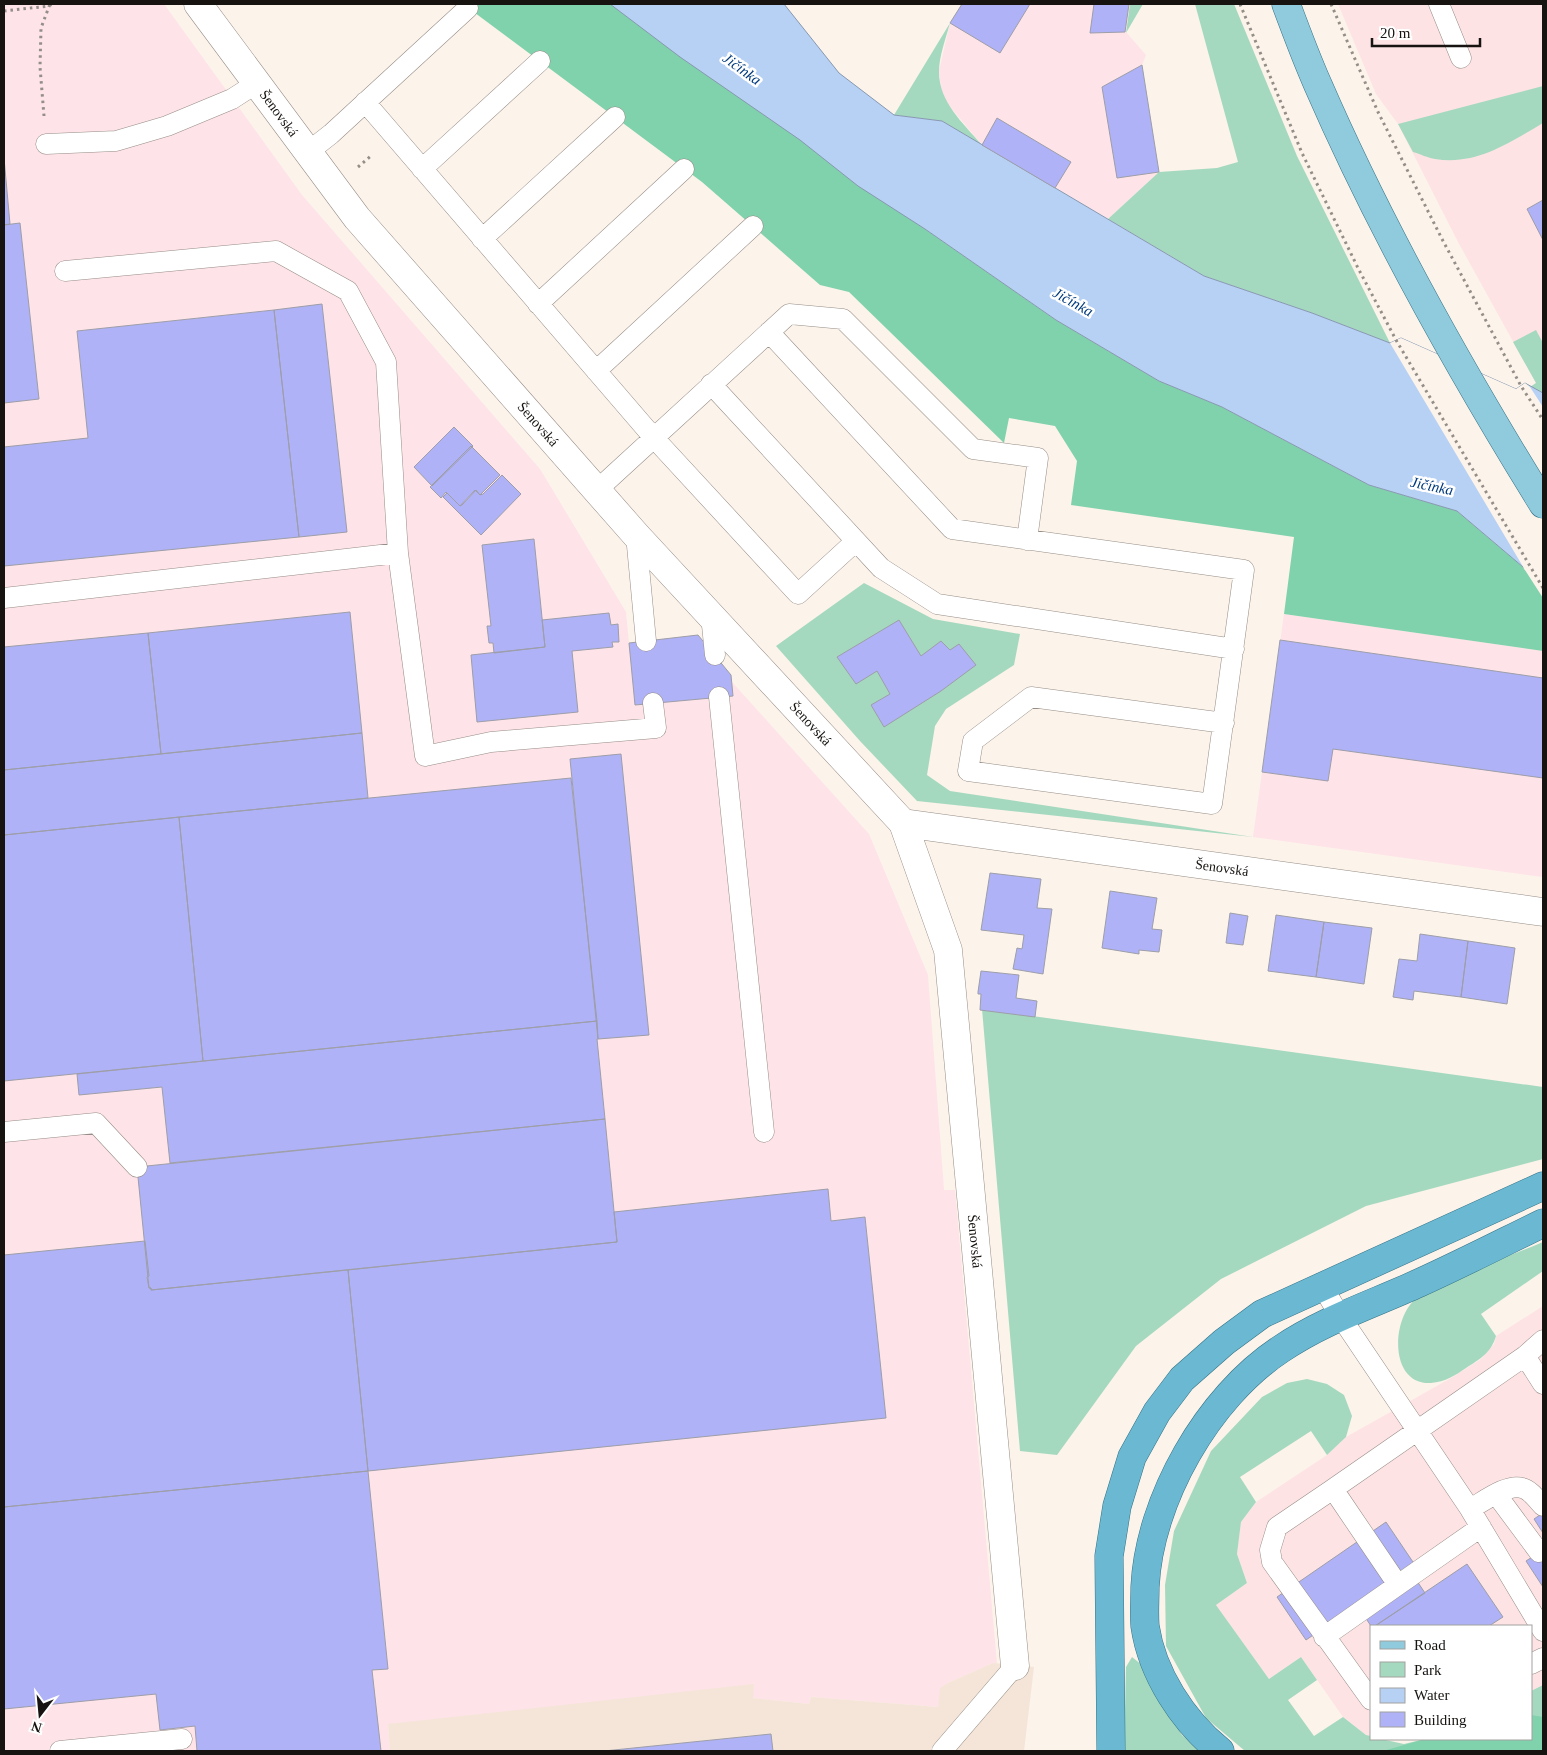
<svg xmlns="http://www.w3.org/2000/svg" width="1547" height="1755" font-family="Georgia,serif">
	<rect width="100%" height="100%" fill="#fcf3eb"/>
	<path fill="#fee3e5" d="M1338,4H1543V393L1530,387L1536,383L1458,242L1398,124L1376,94Z
		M1543,1306V1685L1531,1691V1626H1371V1736L1366,1735L1343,1717L1301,1657L1269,1679L1216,1605L1247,1583L1237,1554L1241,1522L1256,1502L1327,1455L1346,1437L1451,1378L1481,1359L1494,1344L1496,1336Z"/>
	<path fill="#fee3e8" d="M4,4H164L302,195L540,469L626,612L629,643L698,635L731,675L732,682L869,834L928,975L944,1190H955L997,1664L993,1663L948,1683L941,1688L938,1707L811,1697L809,1704L752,1698L754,1685L388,1725L390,1751H4Z
		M962,4H1130L1126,32L1146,55L1142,65L1159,172L1108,219L982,145L947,103L941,88L939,71L950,23Z
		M1284,614L1543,651V877L1253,837Z"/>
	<path fill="#f4e5d8" d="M993,1663L1034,1667L1024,1751H390L388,1724L754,1684L753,1698L809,1704L811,1697L938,1707L940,1688L948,1683Z"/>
	<path fill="#a5d9bf" d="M1130,4H1143L1126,33Z
		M1195,4H1234L1297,156L1390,343L1312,313L1204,276L1108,219L1159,172L1217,168L1238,162Z
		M950,23C946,38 939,56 939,72C939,102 963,123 982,145L942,121L894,115Z
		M1543,86V123C1509,143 1476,166 1435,159C1428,158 1420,154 1413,152L1398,124Z
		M1536,330L1543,343V393L1530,387L1536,383L1513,342Z
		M864,583L933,619L1020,634L1014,665L946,709L935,726L927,775L950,791L1253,837L917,801L860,741L776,646Z
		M982,1009L1543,1087V1159L1366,1206L1221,1279L1136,1346L1057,1455L1020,1451Z
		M1543,1242V1271L1481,1314L1496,1336C1491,1353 1480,1359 1466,1368C1456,1375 1445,1382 1431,1383C1388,1385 1391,1316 1418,1297C1455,1271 1502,1260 1543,1242Z
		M1307,1379L1327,1384L1344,1395L1352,1416L1346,1437L1327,1455L1311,1431L1240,1477L1256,1502L1241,1522L1237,1554L1247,1583L1216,1605L1269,1679L1301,1657L1317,1680L1288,1700L1314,1736L1343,1717L1366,1735L1371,1736V1739H1381L1404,1744L1425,1739H1531V1691L1543,1685V1751H1245L1206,1718L1166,1646L1165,1585L1174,1531L1211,1451L1262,1397L1287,1383Z
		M1132,1657L1142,1665L1182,1735L1201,1751H1124L1126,1667Z"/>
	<path fill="#80d2ac" d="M463,4H614L925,229L1056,320L1159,381L1222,407L1369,485L1457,511L1523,567L1543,598V651L1284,614L1294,537L1071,505L1077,461L1055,426L1009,418L1004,443L849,292L820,285L702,182Z
		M1531,1715L1543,1717V1751H1383L1425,1739H1531Z"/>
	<path fill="#b7d1f5" stroke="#8798b0" d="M610,4H784L839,73L894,115L942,121L1204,276L1312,313L1390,343L1401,338L1516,389L1525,383L1543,393V572L1523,567L1457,511L1369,485L1222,407L1159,381L1056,320L925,229L858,186L800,140L680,57Z"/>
	<path fill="#fcf3eb" d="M1401,338L1516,389L1525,383L1530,387L1543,407V575L1525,570L1390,343Z"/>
	<path fill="#afb2f7" stroke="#9d9ea8" d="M962,4H1030L1000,53L950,23Z
		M1094,4H1129L1125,32L1090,33Z
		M1142,65L1159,172L1117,178L1102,87Z
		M997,118L1071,162L1055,188L982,145Z
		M4,158L10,224L4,225Z
		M1543,200V240L1527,209Z
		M20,223L39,399L4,403V225Z
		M322,304L347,532L299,537L274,310Z
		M274,310L299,537L4,566V447L88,438L77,331Z
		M454,427L473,446L432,486L414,467Z
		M471,446L500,475L480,495L475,490L460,506L446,492L441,498L430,487Z
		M502,475L521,494L481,535L443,497L447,493L460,506L462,505L476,490L480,495L483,494Z
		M534,539L545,647L494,653L493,643H489L487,626H491L482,545Z
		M350,612L362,733L161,754L148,633Z
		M609,613L611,625L618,624L619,642H612L613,647L572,651L578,712L477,722L471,655L545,647L542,620Z
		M899,620L921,656L941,641L950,650L959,644L976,665L941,691L884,727L871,705L890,694L877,671L856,684L837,657Z
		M148,633L161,754L4,770V647Z
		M698,635L731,675L733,696L635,705L629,643Z
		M1280,640L1543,678V778L1333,749L1328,781L1262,772Z
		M362,733L368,798L4,835V770Z
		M621,754L649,1035L598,1039L570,759Z
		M571,778L597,1021L203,1061L179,817Z
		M179,817L203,1061L4,1081V835Z
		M990,873L1041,879L1037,908L1052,909L1043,974L1013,969L1017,948L1022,949L1024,935L981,930Z
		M1110,891L1157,898L1152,929L1162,930L1159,952L1139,950V954L1102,948Z
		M1230,913L1248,916L1243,945L1226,943Z
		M1276,915L1324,922L1316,977L1268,971Z
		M1324,922L1372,928L1364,984L1316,977Z
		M1420,934L1468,941L1461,997L1414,991L1413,1000L1393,997L1399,959L1417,961Z
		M1468,941L1515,948L1507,1004L1461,997Z
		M981,971L1019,975L1016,998L1037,1001L1035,1017L980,1010L981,994H978V992Z
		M597,1021L598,1039H597L605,1119L170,1163L162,1087L79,1095L77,1074Z
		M605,1119L617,1242L151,1290V1288H149L137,1167Z
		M828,1189L831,1221L865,1217L886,1418L368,1471L348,1270L617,1242L614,1212Z
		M145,1241L149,1276L147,1277L149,1288H151V1290L348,1270L368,1471L4,1507V1255Z
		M368,1471L388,1669L372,1670L381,1751H197L195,1726L160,1730L156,1694L4,1709V1507Z
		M1543,1513V1533L1534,1519Z
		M1386,1522L1415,1565L1306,1640L1277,1597Z
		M1543,1550V1587L1526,1561Z
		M1467,1564L1503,1617L1489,1626H1375Z
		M1409,1569L1425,1593L1375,1626H1371L1357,1605Z
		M771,1734L773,1751H604Z"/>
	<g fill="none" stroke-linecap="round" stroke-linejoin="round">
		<defs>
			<path id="service" d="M1439,4L1461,58
				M365,102L654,438L798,594L856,541
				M46,144L116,141L167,126L232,99L257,83
				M308,152L331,134L468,8
				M422,169L540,61
				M482,239L615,117
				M65,271L276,251L348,291L386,362L398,553L425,756L491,742L656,728L653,703
				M538,304L684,169
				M769,332L952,529L1244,570L1212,804L968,771L973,741L1031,697L1224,723
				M596,371L753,226
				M711,384L881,568L937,604L1234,649
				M597,490L789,314L843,319L973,449L1038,458L1027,540
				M636,535L646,641
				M4,598L398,553
				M711,615L715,655
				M719,697L764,1132
				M4,1132L96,1123L137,1167
				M1322,1286L1340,1316L1470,1509L1543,1631
				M1525,1356L1543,1340
				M1333,1489L1277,1527L1270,1550L1272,1562L1371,1700
				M1496,1494L1539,1552
				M1470,1509C1483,1502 1507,1483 1522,1488C1531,1490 1537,1500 1543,1506
				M1398,1585L1481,1527
				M1324,1637L1398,1585L1333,1489L1525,1356L1543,1384
				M1531,1664L1543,1658
				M60,1751L182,1739
				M942,1751L1015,1666"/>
			<g id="minor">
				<path id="s1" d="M198,4L357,218L636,535L903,823L948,950L1015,1666"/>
				<path id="s2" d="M903,823L1543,912"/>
			</g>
			<path id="primary" d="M1286,4C1296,31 1306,58 1318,85C1381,230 1460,370 1543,504"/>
			<path id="trunk" d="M1111,1751L1109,1556L1117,1506L1132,1457L1157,1412L1182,1379L1224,1342L1262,1314L1543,1186
				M1220,1751C1183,1721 1152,1674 1145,1626C1144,1613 1145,1600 1145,1587C1149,1500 1208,1397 1281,1349C1324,1320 1373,1304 1419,1283C1461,1264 1502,1243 1543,1223"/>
		</defs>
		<use href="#service" stroke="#968d86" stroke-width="21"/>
		<use href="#minor" stroke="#968d86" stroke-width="29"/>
		<use href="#primary" stroke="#347386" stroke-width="29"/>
		<use href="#trunk" stroke="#347386" stroke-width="29"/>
		<path stroke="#948e88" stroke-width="3" stroke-dasharray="2.5 4" stroke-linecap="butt" d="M1240,4L1302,153L1358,268L1396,340L1543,588
			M1331,4L1378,112L1442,239L1521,386L1543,420
			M4,11L49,6L52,4
			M44,116L40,67L41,28L50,4
			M358,167L372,155"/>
		<use href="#service" stroke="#fff" stroke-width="20"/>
		<use href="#minor" stroke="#fff" stroke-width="28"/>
		<use href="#primary" stroke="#8fcadd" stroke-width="28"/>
		<use href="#trunk" stroke="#6ab8d2" stroke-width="28"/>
	</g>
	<g text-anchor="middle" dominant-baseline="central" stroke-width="5" stroke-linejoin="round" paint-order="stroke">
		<g font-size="14" fill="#161310" stroke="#fff">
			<text stroke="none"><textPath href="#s1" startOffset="136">Šenovská</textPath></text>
			<text stroke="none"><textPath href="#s1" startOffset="541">Šenovská</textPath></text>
			<text stroke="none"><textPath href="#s1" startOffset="946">Šenovská</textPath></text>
			<text stroke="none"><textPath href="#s2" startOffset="322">Šenovská</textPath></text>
			<text stroke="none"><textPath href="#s1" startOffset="1509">Šenovská</textPath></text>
		</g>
		<g font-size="15" font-style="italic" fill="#003a7d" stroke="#fff">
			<text transform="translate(742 69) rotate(36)">Jičínka</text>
			<text transform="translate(1073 302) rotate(29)">Jičínka</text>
			<text transform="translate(1432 486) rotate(12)">Jičínka</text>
		</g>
	</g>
	<rect width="1547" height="1755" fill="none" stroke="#161310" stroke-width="10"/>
	<rect x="1370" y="1625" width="162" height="115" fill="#ffffff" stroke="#a2a19f"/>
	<rect x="1380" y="1641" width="25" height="8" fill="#8fcadd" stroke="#a2a19f"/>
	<text x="1414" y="1650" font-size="15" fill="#161310">Road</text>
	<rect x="1380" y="1662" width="25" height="15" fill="#a5d9bf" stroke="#a2a19f"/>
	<text x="1414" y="1675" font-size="15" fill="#161310">Park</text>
	<rect x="1380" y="1688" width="25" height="15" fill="#b7d1f5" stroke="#a2a19f"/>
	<text x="1414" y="1700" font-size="15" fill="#161310">Water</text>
	<rect x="1380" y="1712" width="25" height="15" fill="#afb2f7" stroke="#a2a19f"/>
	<text x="1414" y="1725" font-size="15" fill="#161310">Building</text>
	<g transform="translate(40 1715) rotate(196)" stroke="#ffffff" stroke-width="4" paint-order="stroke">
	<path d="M0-4L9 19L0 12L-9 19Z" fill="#161310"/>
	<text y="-8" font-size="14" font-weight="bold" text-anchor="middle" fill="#161310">N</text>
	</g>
	<path d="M1372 38v8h108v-8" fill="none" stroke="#161310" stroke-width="2.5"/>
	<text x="1380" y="38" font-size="15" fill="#161310" stroke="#ffffff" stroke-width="4" paint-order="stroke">20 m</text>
</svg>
